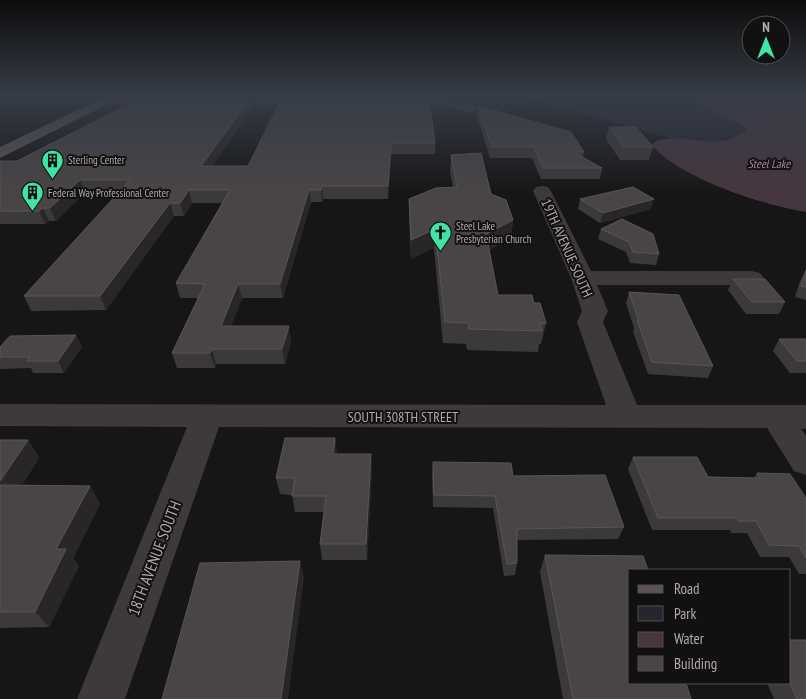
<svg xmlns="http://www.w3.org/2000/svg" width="806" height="699" font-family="'PT Sans Narrow',sans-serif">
	<rect width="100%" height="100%" fill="#171616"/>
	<path fill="#27262f" d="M520,96H694C710,115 732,114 746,129L744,134C699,152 657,134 613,122C582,113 551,105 520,96Z"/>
	<path fill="#46363f" d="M694,96H806V212C760,204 684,180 651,145C663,132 700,143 717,141C727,141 735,137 744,133L746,129L741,124L703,106Z"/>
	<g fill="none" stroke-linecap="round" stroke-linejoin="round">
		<path fill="#3e393a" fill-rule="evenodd" d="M107,96H164L169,100L163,104L112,103L107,102L106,99Z
			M215,96H432L477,106L479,109L472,113C446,106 421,101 394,105L216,104L210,100Z
			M542,186L548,187L551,191L591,271H752L760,273L764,278L760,283L752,285H597L608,311L603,322L637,405H806V429H801L806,435V475L794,471L767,428L219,427L125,699H77L187,427L0,426V404L606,405L577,322L582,311L571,278L533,191L536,187Z"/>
		<path fill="#5b5355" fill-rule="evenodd" d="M107,96H124L0,158V147Z"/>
	</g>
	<path fill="#3c393a" d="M379,97L380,103L435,143V154H391L388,199H323L322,202H311L283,298H242L231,326L291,341L285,364H216L215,368H177L172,353L198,298H180L176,283L223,203H192L184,216H174L106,310L31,311L24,296L119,193H85L56,221H49L45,224H0V161H17L122,108L121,103L254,106L212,166H248Z
		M478,106L584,152L583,157L602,168L600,179H541L532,158H490L477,115Z
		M609,127L653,147L649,160H620L606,139Z
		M451,155L491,194L513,220L511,238L489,250L498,295L534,303L546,323L541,344H539L538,352L467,350L466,344L443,343L434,248L411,259L409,217V199L453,187L450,172Z
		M580,199L651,209L600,223L578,209Z
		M601,229L659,254L656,265L630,263L626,252L598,239Z
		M806,270V300L795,297L800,281Z
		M733,279L785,302L779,314H746L728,290Z
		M629,292L713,366L708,378L648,374L633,332L634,328L626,303Z
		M76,335L82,347L64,373H33L31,368L0,369V347Z
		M779,339H806V373H790L773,351Z
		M335,438L337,454L372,470L367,560H322L320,544L324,512H295L292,495L280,494L276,478Z
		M0,440H28L39,458L22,485L90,486L100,504L73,558L79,566L49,627L0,628Z
		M633,457L708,477L754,478L757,473L806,498V574H799L789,557H760L747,533H731L730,530H652L628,469Z
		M433,462L513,476L624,527L618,539L517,540V563L515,575L504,576L493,508L433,507L432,475Z
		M545,555L691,699H563L540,572Z
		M767,683H790L806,699H774Z"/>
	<path fill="#282626" d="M252,96L254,106L204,178L201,166Z
		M391,143V154L388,199V186Z
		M80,180L85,193L56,221L50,208Z
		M322,186L323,199L322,202L321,190Z
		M189,190L192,203L184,216L180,203Z
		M309,190L311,202L283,298L280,284Z
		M654,199L651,209L600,223L603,213Z
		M170,203L174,216L106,310L100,296Z
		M43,208L49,221L45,224L39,211Z
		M513,220L511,238L484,253L486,234Z
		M435,229L434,248L411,259V240Z
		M238,284L242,298L225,341L221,326Z
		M289,326L291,341L285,364L282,349Z
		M76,335L82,347L64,373L58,361Z
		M212,349L216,364L215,368L210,353Z
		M335,438L337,455L333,454Z
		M28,440L39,458L11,502L0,488V481Z
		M371,454L372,470L367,560L366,544Z
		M90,486L100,504L73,558L79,566L49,627L35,612L56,549Z
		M300,561L304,578L288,699H281Z"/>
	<path fill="#494546" stroke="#5a5556" d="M130,96H252L201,166H248L283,96L379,97V103H409L429,97L435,143H391L388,186H322L321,190H309L280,284H238L221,326H289L282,349H212L210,353H172L205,284L176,283L230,190H189L180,203H170L100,296H24L130,180H80L50,208H43L39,211H0V161H17L131,103H121Z
		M478,106L571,132L584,152H573L602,168H543L534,147H492Z
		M609,127H636L653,147H624Z
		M481,153L491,194L506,200L513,220L486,234L498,295H532L534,303H540L546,323L540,324L542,331L469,329L468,323L445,322L435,229L411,240L409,199L436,188L457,187L451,155Z
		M633,187L654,199L603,213L580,199Z
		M622,219L653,234L659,254L633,252L629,242L601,229Z
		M806,270V287L801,286Z
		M733,279H765L785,302H752Z
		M629,292L679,295L713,366L652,362L637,320L639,321Z
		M76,335L58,361H27L30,357H0V347L10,336Z
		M779,339H806V361H797Z
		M285,438H335L333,454H371L366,544H320L326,496H292L295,478H276Z
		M0,440H28L0,481Z
		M633,457H697L708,477L760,478L757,473L790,474L806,498V558L799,546L769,545L756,521H739L737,518H658Z
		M433,462L511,463L513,476L605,475L624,527L517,529V563L507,564L495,496L434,495Z
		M0,485L90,486L56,549H66L35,612H0Z
		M545,555L643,556L648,570H630V683H686L691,699H573Z
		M300,561L281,699H162L200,563Z
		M790,640H806V699H797L790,683Z"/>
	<linearGradient id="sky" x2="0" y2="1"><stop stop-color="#0d0c0c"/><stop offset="0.49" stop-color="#363c47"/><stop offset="1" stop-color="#363c47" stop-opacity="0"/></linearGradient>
	<rect width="806" height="194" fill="url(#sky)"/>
	<defs>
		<symbol id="building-pin" viewBox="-11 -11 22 30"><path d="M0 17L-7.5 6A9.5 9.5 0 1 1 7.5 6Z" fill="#40e5a5" stroke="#121111"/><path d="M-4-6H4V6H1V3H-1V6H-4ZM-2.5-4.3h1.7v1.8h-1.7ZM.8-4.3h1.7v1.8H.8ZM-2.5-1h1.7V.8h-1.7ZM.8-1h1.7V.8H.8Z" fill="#111"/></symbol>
		<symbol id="church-pin" viewBox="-11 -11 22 30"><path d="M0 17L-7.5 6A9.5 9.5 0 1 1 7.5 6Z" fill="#40e5a5" stroke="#121111"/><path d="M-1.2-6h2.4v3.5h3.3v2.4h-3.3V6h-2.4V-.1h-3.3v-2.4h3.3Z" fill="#111"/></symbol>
	</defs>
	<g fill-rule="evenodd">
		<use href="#building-pin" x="40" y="148" width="25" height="34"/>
		<use href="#building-pin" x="20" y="180" width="25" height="34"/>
		<use href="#church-pin" x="428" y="220" width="25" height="34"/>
	</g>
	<g text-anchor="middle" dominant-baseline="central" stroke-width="4" stroke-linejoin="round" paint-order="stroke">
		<g font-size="11" fill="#b6a8ad" stroke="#121111" text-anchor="start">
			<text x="68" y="160">Sterling Center</text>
			<text x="48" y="193">Federal Way Professional Center</text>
			<text x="456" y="226">Steel Lake<tspan x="456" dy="13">Presbyterian Church</tspan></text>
		</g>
		<g font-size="12" font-style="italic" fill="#af829c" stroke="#121111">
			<text x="769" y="163">Steel Lake</text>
		</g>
		<g font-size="14" fill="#b6a8ad" stroke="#121111">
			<text transform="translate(567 248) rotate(66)">19TH AVENUE SOUTH</text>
			<text x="403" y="417">SOUTH 308TH STREET</text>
		</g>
		<g font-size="16" fill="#b6a8ad" stroke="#121111">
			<text transform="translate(154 558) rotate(-69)">18TH AVENUE SOUTH</text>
		</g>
	</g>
	<rect x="628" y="569" width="162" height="115" fill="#121111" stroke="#544d4f"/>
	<rect x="638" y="585" width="25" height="8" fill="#5b5355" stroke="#544d4f"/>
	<text x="674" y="594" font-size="15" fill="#b6a8ad">Road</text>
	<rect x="638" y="606" width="25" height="15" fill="#27262f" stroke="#544d4f"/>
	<text x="674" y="619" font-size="15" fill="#b6a8ad">Park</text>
	<rect x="638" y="632" width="25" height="15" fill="#46363f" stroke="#544d4f"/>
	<text x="674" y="644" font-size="15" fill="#b6a8ad">Water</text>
	<rect x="638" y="656" width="25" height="15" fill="#494546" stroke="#544d4f"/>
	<text x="674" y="669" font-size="15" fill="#b6a8ad">Building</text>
	<g transform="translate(766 40)"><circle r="24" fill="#121111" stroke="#544d4f"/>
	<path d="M0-4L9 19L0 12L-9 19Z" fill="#40e5a5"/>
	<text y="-8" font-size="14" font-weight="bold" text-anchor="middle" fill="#b6a8ad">N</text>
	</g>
</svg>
